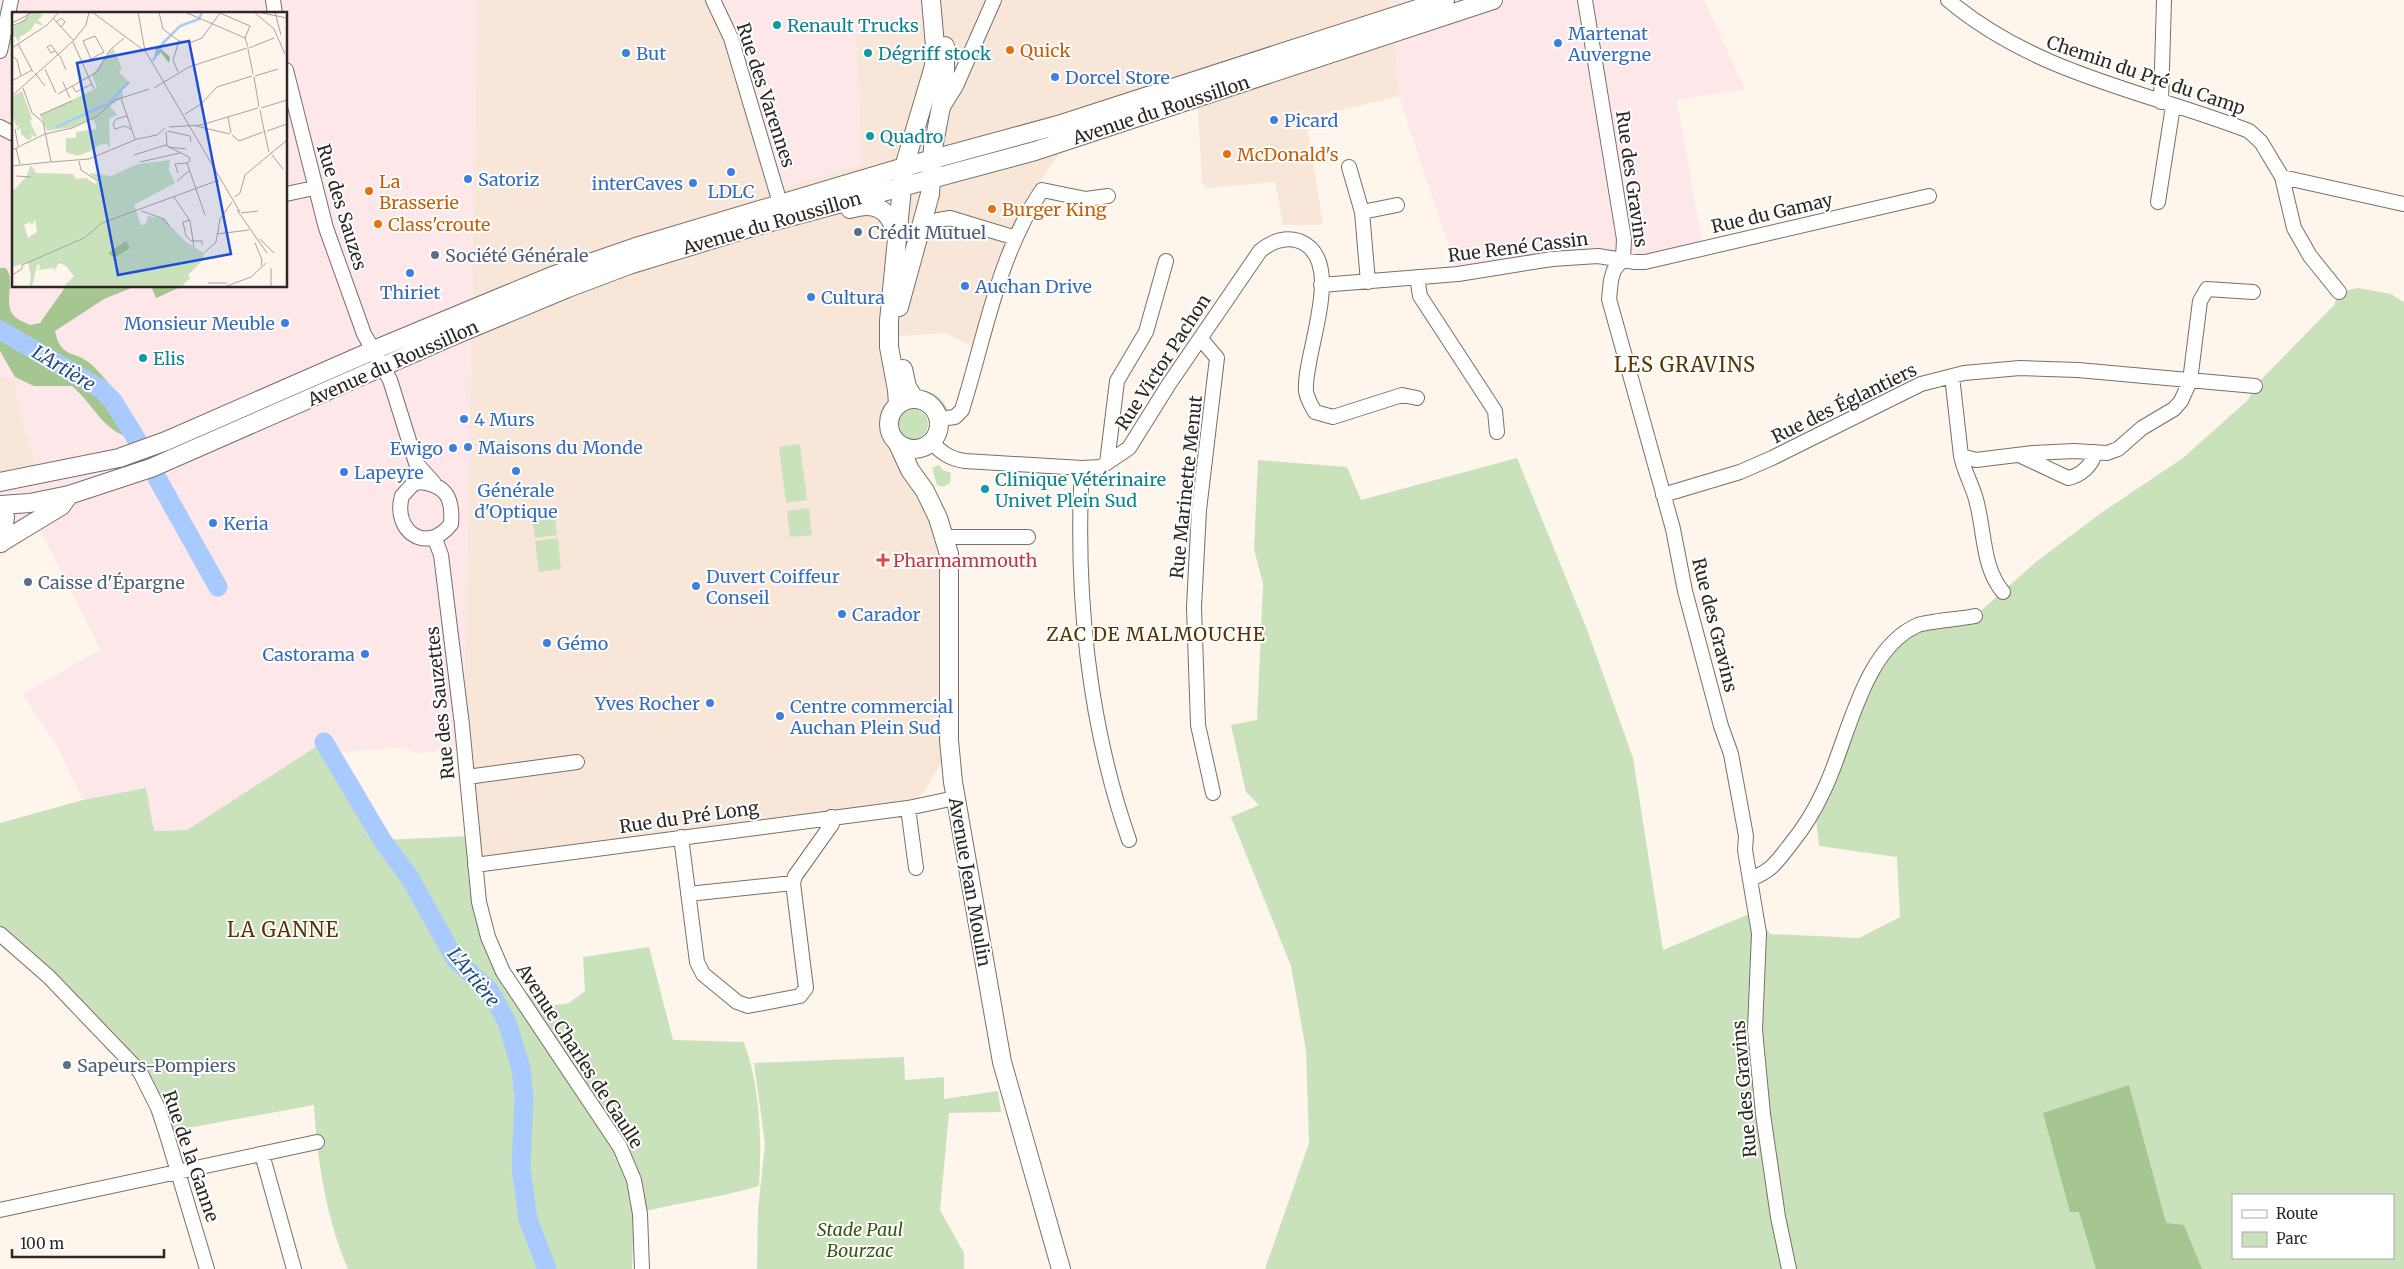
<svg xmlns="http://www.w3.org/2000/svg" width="2404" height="1269" font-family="Merriweather,serif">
	<rect width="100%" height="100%" fill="#fef5ed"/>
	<path fill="#f8e7d8" d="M478,0H719L861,148L856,34L900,30L928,0H1389L1393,17L1399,96L1306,119L1323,225H1283L1275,182L1207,188L1202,183L1197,91L1090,125L1060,153L1032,192L987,295L974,347L945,333L900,336L890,361L894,408L889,420V428L945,537L947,753L924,792L908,808L475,865L464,749L415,753L404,747L341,752L328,739L308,750L101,650L43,535L278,413Z
		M0,376L15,377L18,403L26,435L40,475L0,482Z"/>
	<path fill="#fde7e9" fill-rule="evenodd" d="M0,0H478L464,749L415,753L404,747L341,752L328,739L187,830L154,831L146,789L83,800L58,747L22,694L102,649L40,530L0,558V482L40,475L26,435L18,403L15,377L0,376ZM14,14H286V286H14Z
		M719,0H928V26L856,34L862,164L783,188L734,37Z
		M1389,0H1704L1745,89L1677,100L1703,248L1623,259L1458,274L1399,96L1393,17Z"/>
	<path fill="#cae2bb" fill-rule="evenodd" d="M2358,288L2391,294L2404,302V1269H1265L1309,1143L1306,1050L1291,966L1231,817L1259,805L1246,792L1231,725L1257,720L1263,584L1254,549L1258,460L1347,467L1361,500L1517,458L1588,632L1633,758L1663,950L1754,912L1770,934L1859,938L1900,917L1897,857L1819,846L1816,818L1871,672L1919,625L1975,616L2037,561L2101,513L2183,458L2248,400L2255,386L2334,305L2339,292ZM2233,1195H2393V1258H2233Z
		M915,389C934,391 941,396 950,413L945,412L931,398Z
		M898 424a15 15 0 1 1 30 0a15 15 0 1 1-30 0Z
		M800,444L807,500L786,503L779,447Z
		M939,465L943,470L951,473L950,483L943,487L937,485L932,468Z
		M554,508L557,535L535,538L531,511Z
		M809,508L812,535L790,537L787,511Z
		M558,538L561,569L539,572L535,541Z
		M328,739L341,752L358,800L382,840L472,836L475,865L503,972L543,1007L569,1003L585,991L583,957L649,947L673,1040L744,1042C760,1087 762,1138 759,1186C718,1198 675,1203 634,1214L632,1269H348C326,1218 317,1160 314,1105L166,1132L140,1072L0,934V823L83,800L146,788L154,831L187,830Z
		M904,1057L905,1080L944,1077V1099L998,1091L1001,1112L949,1113L940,1210L964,1253V1269H757L758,1210L765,1144L754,1063Z"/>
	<path fill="#a5c690" d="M0,268H6C16,282 3,301 13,315C16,319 24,322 30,325L40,323L66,286H136L104,299L55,331C61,360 75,349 92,365C113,384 126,411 140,435L137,440C102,432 96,407 72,386H34L15,377L0,351Z
		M151,286H183L156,298Z
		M2129,1085L2166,1223L2184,1225L2202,1269H2096L2079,1212H2070L2043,1113Z"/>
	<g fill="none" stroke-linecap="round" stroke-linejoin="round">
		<path stroke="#a8cafe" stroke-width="19" d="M0,330L101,389L113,401L137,440
			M157,478L218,587
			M324,742L382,840L410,878L455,959L489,990L507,1022L521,1069L524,1098L521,1168L528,1219L547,1269"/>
		<defs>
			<path id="minor" d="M273,0L275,14
				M713,0L731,38L780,203
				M1585,0L1624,239L1623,259L1614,270L1611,280L1609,299L1673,529L1685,591L1721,726L1731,754L1746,836L1745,850L1759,933L1755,1030L1763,1114L1778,1217L1789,1269
				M1948,0C2036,74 2145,91 2249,131L2261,142L2282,177L2294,228L2310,256L2339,292
				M0,51L11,0
				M286,70L326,228L364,334L390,380L416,463L434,483
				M2161,102L2164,0
				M943,107L956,86L994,0
				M0,127L14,134
				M1349,167L1362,212L1368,282
				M2282,177L2403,204
				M286,194L314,188
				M2158,202L2173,106
				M1362,212L1397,205
				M920,230L938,220L950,218L1016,238
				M1417,277L1420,296L1495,411L1497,432
				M1321,285L1458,274L1552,259L1598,256L1635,262H1645L1929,196
				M1201,339L1217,358L1199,510L1194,607L1198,725L1213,793
				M1952,376L1961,456L1976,460L2033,453L2074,451L2107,453L2118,449L2142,428L2174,409L2181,401L2190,381L2200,301L2207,289L2253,292
				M939,419L955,417L962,410C985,337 998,255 1042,190L1086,199L1108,196
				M931,442C942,453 950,459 965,461L1082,468L1101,467L1129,448L1169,384L1260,251C1271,242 1284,236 1299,241C1348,259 1303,354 1306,391C1307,399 1311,405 1315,412L1333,417L1402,395L1417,398
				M2019,455L2068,478C2080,476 2093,465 2095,452
				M1961,456C1964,471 1971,483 1975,496C1985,527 1981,566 2003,592
				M1107,463L1117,381L1146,332L1166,261
				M1082,468C1075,591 1088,723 1129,840
				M420,482C447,485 453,499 451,524C426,556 392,530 402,496L413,484Z
				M1663,495L1740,472L1772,458L1921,384L1964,373L2020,368L2078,370L2255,386
				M945,537H1028
				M435,539L441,555L462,725L479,902L488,937L503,972L620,1147L634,1180L640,1214L642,1269
				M467,777L577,762
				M908,808L916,868
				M681,837L697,962L703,974L737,1002L748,1006L800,996L806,988L793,883L795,876L832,824L831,817
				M475,865L908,808L955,798
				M1751,879C1772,870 1776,863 1790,845C1803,829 1815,810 1824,790C1848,741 1862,649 1918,625C1928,621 1962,619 1975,616
				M688,894L793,883
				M0,934L49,977L140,1072L158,1108L166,1132L207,1269
				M262,1154L294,1269
				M0,1210L317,1142"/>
			<path id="major" d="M850,209C875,201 889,209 896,233
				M899,307L930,194L933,148L945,86V46
				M903,369L907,387L914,398
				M889 424a25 25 0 1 1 50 0a25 25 0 1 1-50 0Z
				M898,404L897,390L889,347V321L904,167L934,66L935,46L931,0
				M898,444L910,470L925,491L938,518L949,554V740L953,782L1002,1062L1061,1269
				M0,482L119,458L166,441L381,347L552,276L639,246L904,167L1058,125L1445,0
				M0,505L30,503L69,495L151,468L450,337L568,288L629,265L756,226L1035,151L1493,0
				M0,508L5,517L1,543
				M0,543L61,506L67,498"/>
		</defs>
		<use href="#minor" stroke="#797067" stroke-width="16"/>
		<use href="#major" stroke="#797067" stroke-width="20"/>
		<use href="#minor" stroke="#fff" stroke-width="14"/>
		<use href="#major" stroke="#fff" stroke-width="18"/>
	</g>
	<g fill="#0f9aa8" stroke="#fff" stroke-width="2">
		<circle cx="777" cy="25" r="5"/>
		<circle cx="868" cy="53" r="5"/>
		<circle cx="870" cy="136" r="5"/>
		<circle cx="143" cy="358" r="5"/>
		<circle cx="985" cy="489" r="5"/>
	</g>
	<g fill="#3f7fe0" stroke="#fff" stroke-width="2">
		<circle cx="1558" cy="43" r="5"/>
		<circle cx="626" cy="53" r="5"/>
		<circle cx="1055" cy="77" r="5"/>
		<circle cx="1274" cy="120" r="5"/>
		<circle cx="731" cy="172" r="5"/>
		<circle cx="468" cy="179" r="5"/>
		<circle cx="693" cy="183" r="5"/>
		<circle cx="410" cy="273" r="5"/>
		<circle cx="965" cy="286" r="5"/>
		<circle cx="811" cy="297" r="5"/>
		<circle cx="285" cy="323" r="5"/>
		<circle cx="464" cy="419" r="5"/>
		<circle cx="468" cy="447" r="5"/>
		<circle cx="453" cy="448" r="5"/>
		<circle cx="516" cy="471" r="5"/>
		<circle cx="344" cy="472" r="5"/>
		<circle cx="213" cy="523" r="5"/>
		<circle cx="696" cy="586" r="5"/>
		<circle cx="842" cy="614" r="5"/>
		<circle cx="547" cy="643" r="5"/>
		<circle cx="365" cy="654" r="5"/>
		<circle cx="710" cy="703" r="5"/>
		<circle cx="780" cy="716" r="5"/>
	</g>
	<g fill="#e8710a" stroke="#fff" stroke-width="2">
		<circle cx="1010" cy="50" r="5"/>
		<circle cx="1227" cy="154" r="5"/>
		<circle cx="369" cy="191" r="5"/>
		<circle cx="992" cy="209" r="5"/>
		<circle cx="378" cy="224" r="5"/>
	</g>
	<g fill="#5c6f8a" stroke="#fff" stroke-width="2">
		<circle cx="858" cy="232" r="5"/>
		<circle cx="435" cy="255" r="5"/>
		<circle cx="28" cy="582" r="5"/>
		<circle cx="67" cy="1065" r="5"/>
	</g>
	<path fill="#e0444e" stroke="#fff" stroke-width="2" d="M880.5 552.5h5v5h5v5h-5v5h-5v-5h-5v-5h5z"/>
	<g text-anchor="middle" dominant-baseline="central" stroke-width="4" stroke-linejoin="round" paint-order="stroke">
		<g font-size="18" fill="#0d838f" stroke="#fff" text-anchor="start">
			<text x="787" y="25">Renault Trucks</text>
			<text x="878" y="53">Dégriff stock</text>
			<text x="880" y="136">Quadro</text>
			<text x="153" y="358">Elis</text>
			<text x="995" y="479">Clinique Vétérinaire<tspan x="995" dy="21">Univet Plein Sud</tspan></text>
		</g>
		<g font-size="18" fill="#366cbe" stroke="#fff" text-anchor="start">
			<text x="1568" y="33">Martenat<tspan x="1568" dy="21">Auvergne</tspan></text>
			<text x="636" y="53">But</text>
			<text x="1065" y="77">Dorcel Store</text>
			<text x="1284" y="120">Picard</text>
			<text x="478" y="179">Satoriz</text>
			<text x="683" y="183" text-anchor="end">interCaves</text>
			<text x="731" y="191" text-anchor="middle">LDLC</text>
			<text x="975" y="286">Auchan Drive</text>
			<text x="410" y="292" text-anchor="middle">Thiriet</text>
			<text x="821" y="297">Cultura</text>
			<text x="275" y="323" text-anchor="end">Monsieur Meuble</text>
			<text x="474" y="419">4 Murs</text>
			<text x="478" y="447">Maisons du Monde</text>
			<text x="443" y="448" text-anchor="end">Ewigo</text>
			<text x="354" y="472">Lapeyre</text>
			<text x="516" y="490" text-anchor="middle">Générale<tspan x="516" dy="21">d'Optique</tspan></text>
			<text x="223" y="523">Keria</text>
			<text x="706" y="576">Duvert Coiffeur<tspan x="706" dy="21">Conseil</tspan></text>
			<text x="852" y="614">Carador</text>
			<text x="557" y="643">Gémo</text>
			<text x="355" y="654" text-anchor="end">Castorama</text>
			<text x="700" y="703" text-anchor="end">Yves Rocher</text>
			<text x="790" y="706">Centre commercial<tspan x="790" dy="21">Auchan Plein Sud</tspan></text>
		</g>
		<g font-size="18" fill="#c56008" stroke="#fff" text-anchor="start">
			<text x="1020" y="50">Quick</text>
			<text x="1237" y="154">McDonald's</text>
			<text x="379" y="181">La<tspan x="379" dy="21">Brasserie</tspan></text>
			<text x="1002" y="209">Burger King</text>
			<text x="388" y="224">Class'croute</text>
		</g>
		<g font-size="18" fill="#2c2825" stroke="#fff">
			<text transform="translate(2146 75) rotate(19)">Chemin du Pré du Camp</text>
			<text transform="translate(766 95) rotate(72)">Rue des Varennes</text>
			<text transform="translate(1161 110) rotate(-18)">Avenue du Roussillon</text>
			<text transform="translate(1632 179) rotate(82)">Rue des Gravins</text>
			<text transform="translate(342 207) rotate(73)">Rue des Sauzes</text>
			<text transform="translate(1772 213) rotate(-13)">Rue du Gamay</text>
			<text transform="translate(772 223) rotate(-16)">Avenue du Roussillon</text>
			<text transform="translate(1518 247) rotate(-7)">Rue René Cassin</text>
			<text transform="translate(1163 362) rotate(-57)">Rue Victor Pachon</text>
			<text transform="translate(393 363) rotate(-24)">Avenue du Roussillon</text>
			<text transform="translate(1844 403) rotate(-26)">Rue des Églantiers</text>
			<text transform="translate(1186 487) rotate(-84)">Rue Marinette Menut</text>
			<text transform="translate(1715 625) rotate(76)">Rue des Gravins</text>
			<text transform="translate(440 703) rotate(-96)">Rue des Sauzettes</text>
			<text transform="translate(689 817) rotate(-8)">Rue du Pré Long</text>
			<text transform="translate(970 882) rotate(80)">Avenue Jean Moulin</text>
			<text transform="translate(580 1056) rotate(57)">Avenue Charles de Gaulle</text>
			<text transform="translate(1744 1089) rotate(-95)">Rue des Gravins</text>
			<text transform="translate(191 1156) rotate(71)">Rue de la Ganne</text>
		</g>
		<g font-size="18" fill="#4e5e75" stroke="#fff" text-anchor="start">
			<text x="868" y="232">Crédit Mutuel</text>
			<text x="445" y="255">Société Générale</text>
			<text x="38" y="582">Caisse d'Épargne</text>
			<text x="77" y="1065">Sapeurs-Pompiers</text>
		</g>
		<g font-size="18" fill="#be3a42" stroke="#fff" text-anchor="start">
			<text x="893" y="560">Pharmammouth</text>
		</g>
		<g font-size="18" font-style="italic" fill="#325a0c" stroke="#fff">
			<text x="860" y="1229">Stade Paul<tspan x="860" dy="21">Bourzac</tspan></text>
		</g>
		<g font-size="19" font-style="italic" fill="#244d8a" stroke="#fff">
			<text transform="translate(64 368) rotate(31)">L'Artière</text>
			<text transform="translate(474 977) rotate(51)">L'Artière</text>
		</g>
		<g font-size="19" letter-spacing="1" fill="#5a3401" stroke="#fff">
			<text x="1156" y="634">ZAC DE MALMOUCHE</text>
		</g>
		<g font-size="20" letter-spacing="1" fill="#5a3401" stroke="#fff">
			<text x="1685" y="364">LES GRAVINS</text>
			<text x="283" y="929">LA GANNE</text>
		</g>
	</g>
	<g transform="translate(12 12)">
		<rect width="275" height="275" fill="#fef5ed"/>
		<path d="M23,0L31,3L26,8L32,14L23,11L19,18L8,25L7,30L3,24L0,25V16ZM101,36L110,56L107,60L118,71L110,77L111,85L98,94L105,103L97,107L98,136L95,132L87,133L79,139L65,144L54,140V126H64V120L85,117L81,106L61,115L35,119L28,103L85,76L80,63ZM10,79L20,107L18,110L25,124L22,125L19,121L20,126L16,128L9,122V117L4,118L7,113L4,114L0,100V85ZM158,148L157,158L163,171L122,193L129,213L134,212L136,204L152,207L174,230L192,241L191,248L176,263L178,266L169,275H51L62,264L54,254L47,251L41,261L42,256L27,258L28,253H25L20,275H17L19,265L16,250L0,255V180L14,165L19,153L24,161L61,162L64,167L74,166L83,172L86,169L77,161L99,164L126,152ZM23,207L25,220L16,226L12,213L18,210L20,213Z" fill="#cae2bb" fill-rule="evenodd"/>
		<path d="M157,24L149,37L158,45L157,51L149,40L141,49L144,37ZM114,229L118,236L102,246L96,241Z" fill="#a5c690"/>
		<path fill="none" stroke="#a8cafe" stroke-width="2.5" d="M141,49L151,31L168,14L187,7L190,0M44,115L96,92L117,70"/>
		<path fill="none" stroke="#aaa39d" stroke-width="1" d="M80,0L134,40L228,200M126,0L133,39M147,0L151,17L167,29L180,30L190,26L208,1L238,14L233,26M173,0L233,26L236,35M242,0L262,17L273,42M245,0L275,6M263,0L269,23M41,6L62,29M44,10L49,6L53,10L49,15M0,11L22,0M0,14L14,8L17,0M83,24L92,40L79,47L71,29ZM61,30L82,77M6,32L21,60M0,36L35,13L47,0M237,36L262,26M236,37L241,62M43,39L39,41L35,35L39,33L47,44M0,44L5,48L9,64M48,44L54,58M33,57L44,81M166,60L161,48L167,29M23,61L33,74M243,64L266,57M242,65L247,95M0,69L20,58M51,70L58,86M60,74L64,80L80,72M11,76L20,101L31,110L39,150L77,147L125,127L145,123L153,116M142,76L177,55L235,36M46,82L85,60L98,38L112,26M0,84L62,28L74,13L77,0M109,86L123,127M249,96L275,88M248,98L252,118M173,102L189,92L205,75L240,64M28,103L60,89M115,104L104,107L101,112L103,117L113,114L119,117M216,105L219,121M184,114L218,122M157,115L189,113L246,96M3,117L6,134M154,119L155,134L177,145L178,149L175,151M156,119L178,124L179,130M255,119L275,112M253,121L252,118L257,140M33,122L60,116L84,105L103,88L137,77M220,123L227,129L251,120M156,135L174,137M4,136L8,152M0,138L33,122M260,140L257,143L275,128M122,143L154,133M260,143L271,157M67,149L69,158L86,169M128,150L168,141M175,151L193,203M0,154L38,150M166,161L163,152L175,151M4,164L19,165M165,169L177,159M162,185L178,209L182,235M223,185L228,181L233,163L257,143M225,198L255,241M130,199L152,207L157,214M229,201L246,199M178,208L171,210L174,224L179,229H190V233M205,222L237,218M248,227L262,241M243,231L250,248L249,254M192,241L204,230L208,207L220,190M10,253L72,226L90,211L207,168M259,256V275M0,263L10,257V253M196,271H215M212,275L239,265L254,251"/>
		<path fill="#1d4ed8" fill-opacity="0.15" stroke="#1d4ed8" stroke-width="2.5" d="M177,29L219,242L106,263L65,51Z"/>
		<rect width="275" height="275" fill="none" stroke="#2c2825" stroke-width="2.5"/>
	</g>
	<rect x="2232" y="1194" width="162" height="65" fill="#ffffff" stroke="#aba9a8"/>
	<rect x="2242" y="1210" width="25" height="8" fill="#ffffff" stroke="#aba9a8"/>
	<text x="2276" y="1219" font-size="15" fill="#2c2825">Route</text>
	<rect x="2242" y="1232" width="25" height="15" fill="#cae2bb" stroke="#aba9a8"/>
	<text x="2276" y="1244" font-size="15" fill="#2c2825">Parc</text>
	<path d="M12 1249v8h152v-8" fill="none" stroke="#2c2825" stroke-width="2.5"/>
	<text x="20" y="1249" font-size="15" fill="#2c2825" stroke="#ffffff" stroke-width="4" paint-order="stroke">100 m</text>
</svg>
